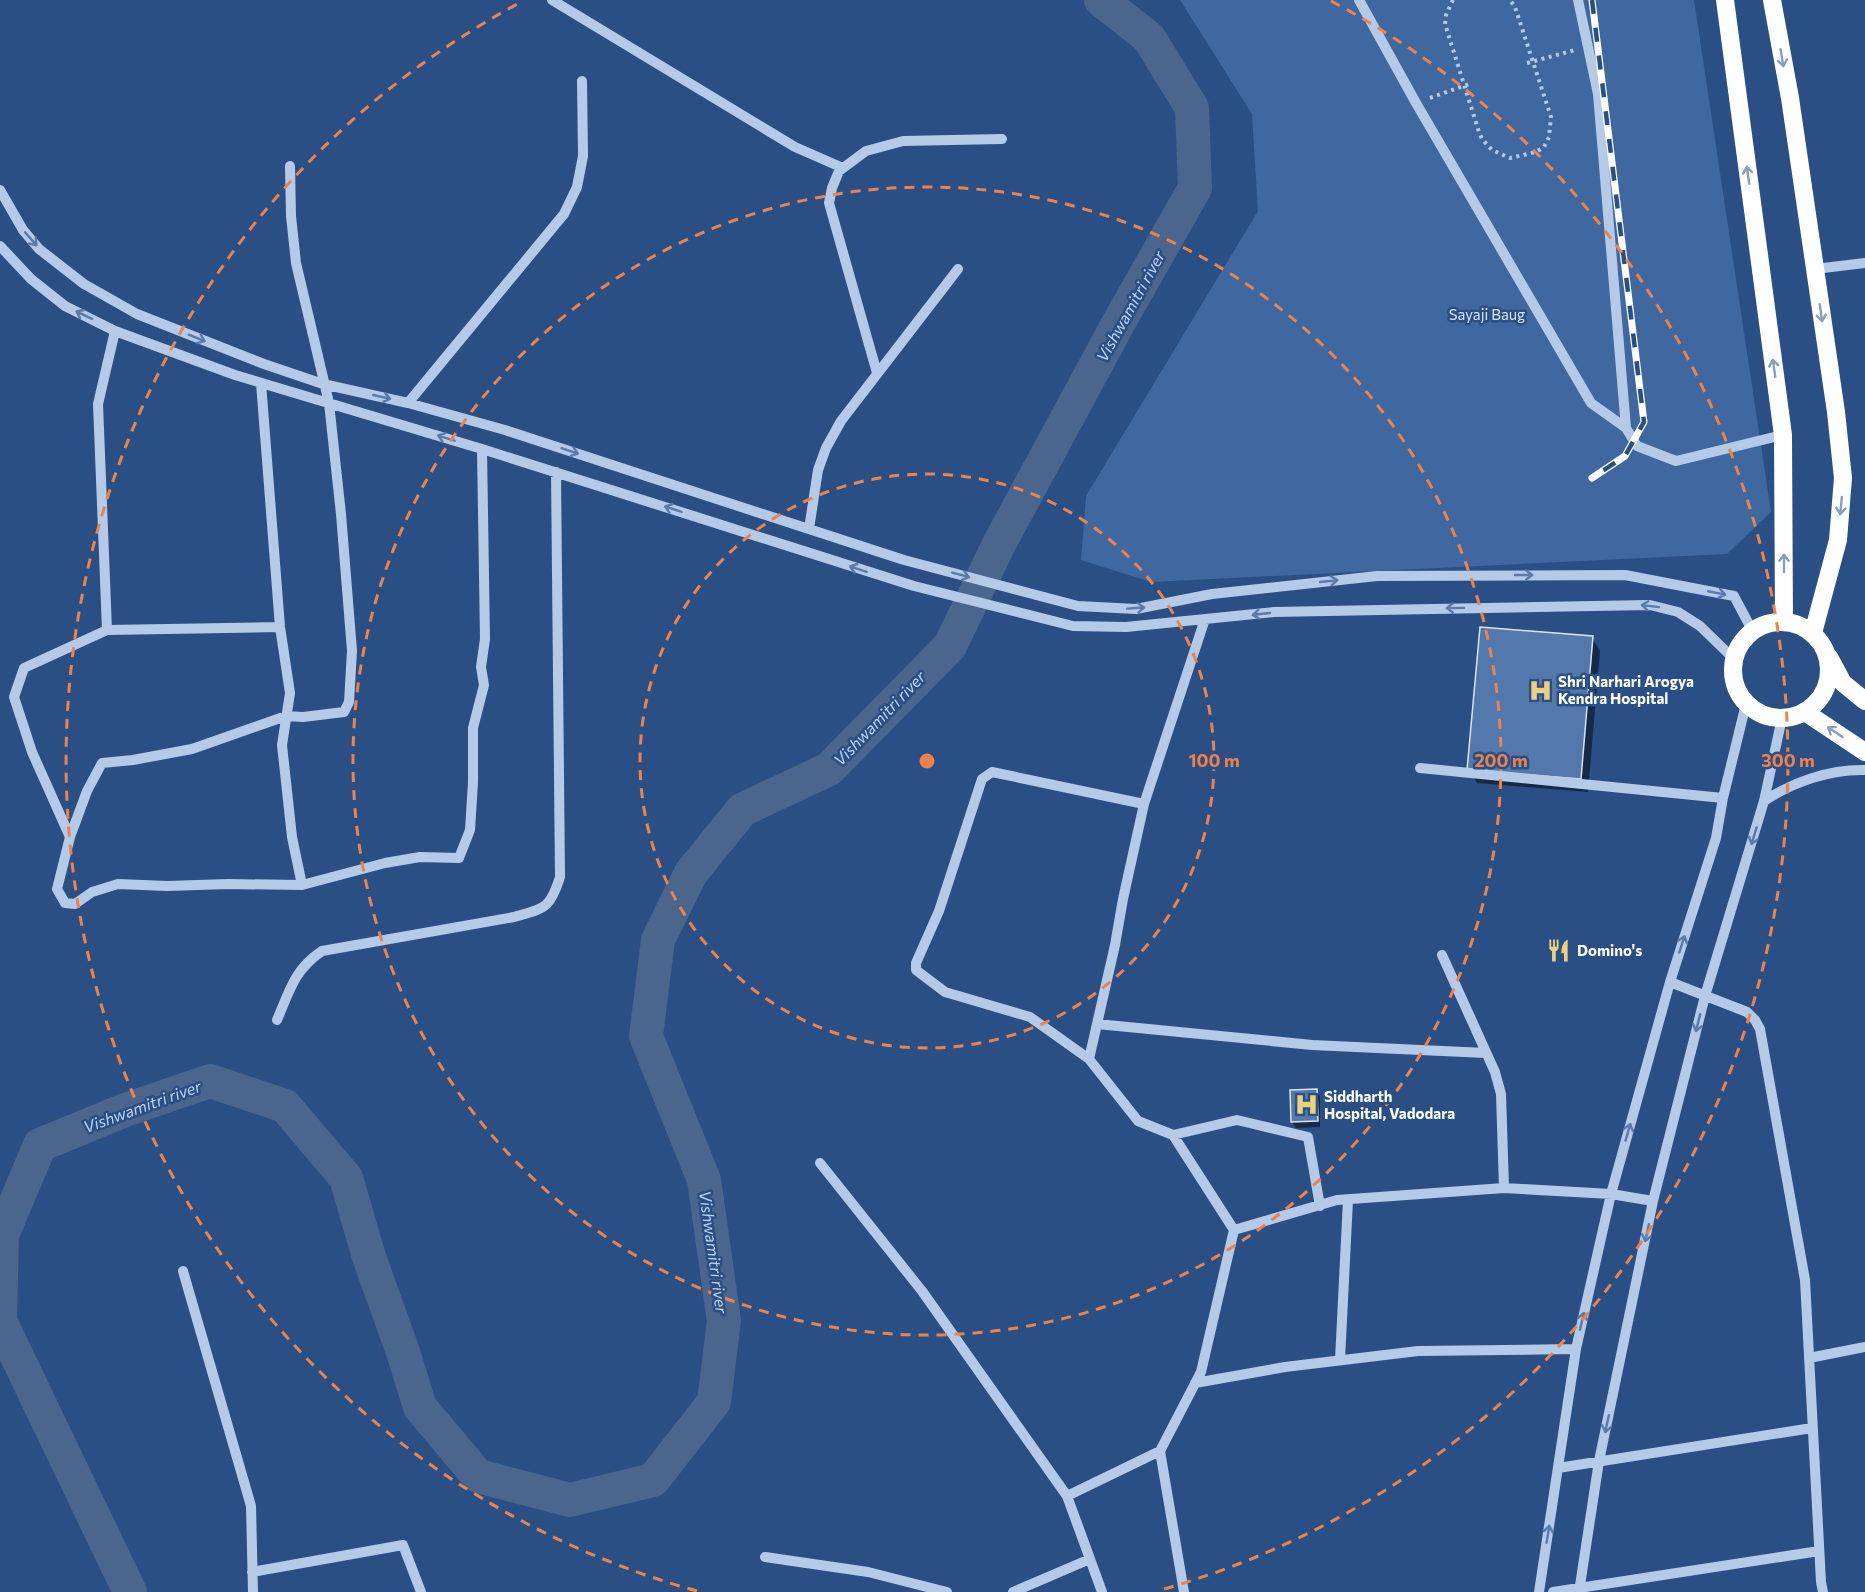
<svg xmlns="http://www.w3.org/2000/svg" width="1865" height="1592" font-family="Commissioner,sans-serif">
	<rect width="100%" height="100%" fill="#2a4f85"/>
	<path fill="#3f68a1" d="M1180,0H1694L1771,512L1727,554L1151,582L1081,560L1086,496L1258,211L1252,114Z"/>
	<path fill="#0007" d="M1592,638L1600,651L1588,792L1477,783L1469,769Z
		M1316,1091L1320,1097V1127L1296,1128L1292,1122Z"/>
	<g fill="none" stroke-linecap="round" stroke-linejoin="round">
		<path stroke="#4b668c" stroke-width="34" d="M130,1592L0,1321L2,1235L40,1145L125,1110L210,1081L285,1106L346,1178L369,1257L403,1352L420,1407L478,1476L570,1500L653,1480L714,1402L724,1321L704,1180L646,1036L658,940L691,873L742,810L829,769L950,646L999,544L1119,322L1195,188L1192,108L1149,38L1101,0"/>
	</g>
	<path fill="#5378ac" stroke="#d8e5f6" stroke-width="1.5" d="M1480,627L1593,636L1581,779L1467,770Z
		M1317,1089L1318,1121L1291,1122L1290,1090Z"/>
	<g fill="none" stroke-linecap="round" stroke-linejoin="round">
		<path stroke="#b5cae7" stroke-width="4" stroke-dasharray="3 4.5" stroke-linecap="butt" d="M1453,0L1446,15L1445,24L1479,132L1482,139L1492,150L1510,158L1536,152L1544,147L1549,137L1551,117L1515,7L1510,0
			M1527,63L1575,50
			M1430,98L1472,83"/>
		<path stroke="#b5cae7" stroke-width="10" d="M552,0L795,147L843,168
			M1359,0L1416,103L1591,403L1626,428L1637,446L1676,461L1783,435
			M1578,0L1598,94L1626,428
			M0,190L23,230L39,249L84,284L137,314L264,364L323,384L408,403L505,430L904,560L1078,606L1136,609L1212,594L1377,576L1625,575L1734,596L1752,630
			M0,246L31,279L65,306L115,331L235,375L482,449L914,586L1073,626L1126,627L1274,612L1650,605L1678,612L1700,626L1733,658
			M1815,269L1865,263
			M877,373L829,203L832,188L839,171L866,151L903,141L1002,139
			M261,383L280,627L290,693L282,745L292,837L302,885
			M408,403L564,214L577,187L583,156L582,81
			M809,529L818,470L826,448L841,421L958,269
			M280,627L107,630L24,668L14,697L32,752L70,837L57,889L65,903L75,904L92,892L118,884L167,886L228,884L302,885L385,863L420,857L459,858L470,830L473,782V728L484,685L481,667L485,639L482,449
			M107,630L98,404L115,331
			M1420,768L1723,798
			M1764,801C1793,782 1830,769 1865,770
			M1144,804L992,772L982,779L939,911L916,963V970L945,992L1030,1017L1089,1059L1138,1121L1173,1135L1237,1120L1308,1137L1320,1206
			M70,837L87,791L102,763L133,760L192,749L286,716L303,717L344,712L349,702L352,651L341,514L329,403L296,263L291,216L290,166
			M1442,955L1495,1072L1501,1094L1504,1188
			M1670,982L1747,1012L1755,1020L1760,1029L1805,1280L1821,1582L1823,1592
			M277,1020C290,990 294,970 322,951L514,917C545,908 550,909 560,877L556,472
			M1097,1024L1312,1045L1486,1053
			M1089,1059L1115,945L1123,899L1144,804L1205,619
			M1173,1135L1234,1230
			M820,1163L922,1291L1067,1496
			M183,1271L251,1506L253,1592
			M1809,1358L1865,1347
			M1340,1360L1348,1200
			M1195,1383L1285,1367L1418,1351L1576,1349
			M1160,1451L1184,1592
			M1558,1468L1812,1428
			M765,1557L868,1572L947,1592
			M1090,1559L1102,1592
			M252,1572L403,1545L421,1592
			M1013,1592L1090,1559L1067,1496L1160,1451L1201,1372L1234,1230L1337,1200L1504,1188L1611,1194L1653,1201
			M1539,1592L1576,1349L1611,1194L1670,982L1716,838L1723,798L1746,704
			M1553,1592L1819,1551
			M1579,1592L1599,1461L1653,1201L1705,996L1764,801L1782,718"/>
		<path stroke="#fff" stroke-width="18" d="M1725,0L1783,435L1784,621
			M1772,0L1790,98L1836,412L1843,478L1838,540L1813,633
			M1733 670a48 48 0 1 1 96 0a48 48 0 1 1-96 0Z
			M1829,657L1843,683L1865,701
			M1805,712L1865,752"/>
		<defs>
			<path id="rail" d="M1592,0L1644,422L1625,456L1592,478"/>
		</defs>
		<use href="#rail" stroke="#fff" stroke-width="7"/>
		<use href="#rail" stroke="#2a4f85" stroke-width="4.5" stroke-dasharray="14" stroke-linecap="butt"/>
	</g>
	<defs><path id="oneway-shaft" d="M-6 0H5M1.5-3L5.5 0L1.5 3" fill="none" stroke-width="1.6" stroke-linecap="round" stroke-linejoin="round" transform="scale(1.5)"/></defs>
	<g stroke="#8a9ebc">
		<use href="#oneway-shaft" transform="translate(1782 58) rotate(80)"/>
		<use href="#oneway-shaft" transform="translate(1748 175) rotate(-98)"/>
		<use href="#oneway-shaft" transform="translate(1821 313) rotate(82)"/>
		<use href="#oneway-shaft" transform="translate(1774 368) rotate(-98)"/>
		<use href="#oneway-shaft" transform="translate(1841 506) rotate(95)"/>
		<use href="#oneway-shaft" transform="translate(1784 563) rotate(-90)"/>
		<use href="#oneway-shaft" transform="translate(1835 732) rotate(-146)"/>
	</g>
	<g stroke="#5b7aa7">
		<use href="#oneway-shaft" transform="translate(31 239) rotate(49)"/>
		<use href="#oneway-shaft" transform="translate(84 315) rotate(-155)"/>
		<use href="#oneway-shaft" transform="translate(197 338) rotate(22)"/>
		<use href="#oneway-shaft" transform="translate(382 397) rotate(13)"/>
		<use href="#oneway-shaft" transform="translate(446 438) rotate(-163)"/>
		<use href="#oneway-shaft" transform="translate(570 451) rotate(18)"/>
		<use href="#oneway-shaft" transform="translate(673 509) rotate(-162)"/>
		<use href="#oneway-shaft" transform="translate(858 569) rotate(-162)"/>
		<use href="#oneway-shaft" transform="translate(961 575) rotate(15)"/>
		<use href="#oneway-shaft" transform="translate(1524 575)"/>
		<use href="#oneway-shaft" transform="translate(1329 581) rotate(-6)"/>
		<use href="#oneway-shaft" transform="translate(1717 593) rotate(11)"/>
		<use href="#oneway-shaft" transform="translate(1650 606) rotate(-173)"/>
		<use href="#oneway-shaft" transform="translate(1136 608) rotate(-4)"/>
		<use href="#oneway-shaft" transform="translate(1455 608) rotate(179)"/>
		<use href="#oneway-shaft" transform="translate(1261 614) rotate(174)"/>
		<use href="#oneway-shaft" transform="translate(1754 836) rotate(107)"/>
		<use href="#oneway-shaft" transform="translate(1682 944) rotate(-72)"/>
		<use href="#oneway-shaft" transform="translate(1698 1023) rotate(104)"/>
		<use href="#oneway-shaft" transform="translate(1628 1132) rotate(-74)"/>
		<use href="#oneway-shaft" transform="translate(1647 1233) rotate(102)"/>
		<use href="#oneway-shaft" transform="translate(1582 1321) rotate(-77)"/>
		<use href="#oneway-shaft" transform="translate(1607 1424) rotate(102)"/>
		<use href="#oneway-shaft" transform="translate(1548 1534) rotate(-81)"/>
	</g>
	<g fill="none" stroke="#ee8249" stroke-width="3" stroke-dasharray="10 8">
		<circle cx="927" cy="761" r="287"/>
		<circle cx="927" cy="761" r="574"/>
		<path d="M697 1591A861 861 0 0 1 523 1M1331 1A861 861 0 0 1 1157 1591"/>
	</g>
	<defs>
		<symbol id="hospital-bare" viewBox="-9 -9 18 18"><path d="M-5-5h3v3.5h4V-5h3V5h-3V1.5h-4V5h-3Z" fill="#edd07c" stroke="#2a4f85" stroke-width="2.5" paint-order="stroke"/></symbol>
		<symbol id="restaurant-bare" viewBox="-9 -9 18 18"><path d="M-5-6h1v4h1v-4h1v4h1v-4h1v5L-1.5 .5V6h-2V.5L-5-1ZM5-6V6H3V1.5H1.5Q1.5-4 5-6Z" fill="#edd07c" stroke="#2a4f85" stroke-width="2.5" paint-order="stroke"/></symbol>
	</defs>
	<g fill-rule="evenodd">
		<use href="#hospital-bare" x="1524" y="674" width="33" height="33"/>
		<use href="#restaurant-bare" x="1542" y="934" width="33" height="33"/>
		<use href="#hospital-bare" x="1290" y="1088" width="33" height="33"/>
	</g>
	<g text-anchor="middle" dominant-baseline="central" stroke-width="5" stroke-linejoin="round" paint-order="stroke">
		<g font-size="15" fill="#d8e5f6" stroke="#2a4f85">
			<text x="1487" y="314">Sayaji Baug</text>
		</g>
		<g font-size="15" font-weight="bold" fill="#fff" stroke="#2a4f85" text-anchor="start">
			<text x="1558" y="681">Shri Narhari Arogya<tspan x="1558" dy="17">Kendra Hospital</tspan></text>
			<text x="1577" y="950">Domino's</text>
			<text x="1324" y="1096">Siddharth<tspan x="1324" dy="17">Hospital, Vadodara</tspan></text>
		</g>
		<g font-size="16" font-style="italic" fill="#c0d4ee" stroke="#2a4f85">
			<text transform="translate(1130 306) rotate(-61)">Vishwamitri river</text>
			<text transform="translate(879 718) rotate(-46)">Vishwamitri river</text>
			<text transform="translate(142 1106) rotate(-20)">Vishwamitri river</text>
			<text transform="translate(714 1252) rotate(82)">Vishwamitri river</text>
		</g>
	</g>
	<circle cx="927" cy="761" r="9" fill="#ee8249" stroke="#2a4f85" stroke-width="3"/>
	<g font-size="18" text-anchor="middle" font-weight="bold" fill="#ee8249" stroke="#2a4f85" stroke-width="5" stroke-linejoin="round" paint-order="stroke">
		<text x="1214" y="767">100 m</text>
		<text x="1501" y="767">200 m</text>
		<text x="1788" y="767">300 m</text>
	</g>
</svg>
